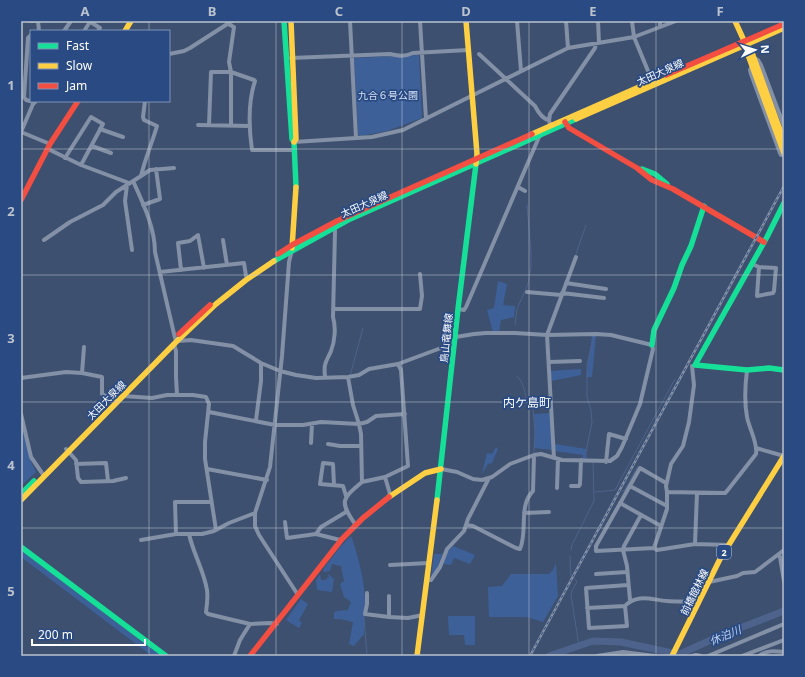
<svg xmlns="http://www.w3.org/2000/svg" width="805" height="677" font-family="'Noto Sans','Noto Sans JP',sans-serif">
	<rect width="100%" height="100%" fill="#3d506f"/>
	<path fill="#3e6099" d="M419,55L422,118L387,131L360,136L358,134L354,58Z
		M498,281L507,284L503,305L515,306L514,317L501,320L499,332H493L487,310L494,308Z
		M592,336H596L592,377H586Z
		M581,369V375L551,381V371Z
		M551,413L552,450L534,448L535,433L534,414Z
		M21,418L31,462L36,472L21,486Z
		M555,444L586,449L585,459H582L583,455L555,451Z
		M496,447L498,449L492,463L488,464L482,474L487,453L492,454Z
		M351,536C358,556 364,578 365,600C365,611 364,623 364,634L354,646L349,644L353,622L340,619H334V613L336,611L348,610L351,602L344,597L340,584L344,581L341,566L332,564L330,571L323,572L324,568L340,547Z
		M453,546L475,555L470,564L454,558L451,565L443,564L447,552Z
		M21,550L161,656H152L21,557Z
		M434,554H442L438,567L431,578Z
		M556,563L558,596L543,622L527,617H489L488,587L502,586L511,574H549L553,570Z
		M320,574L321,580H326L327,578H329L328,574L334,579L332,592L317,590L316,580Z
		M301,599L308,604L299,620L302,623L299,628L286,620Z
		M448,616H475V645H465L464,635H449Z"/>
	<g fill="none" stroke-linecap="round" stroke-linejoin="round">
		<path stroke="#4d638c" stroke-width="1" d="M576,254L586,225
			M515,325L517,309L528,284L531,267V253L527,205
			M350,376L363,328
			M517,376C524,383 525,393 527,403L533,408L535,434L534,453
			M586,459V452L592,422L591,410L587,397V364L594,337
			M622,491H624L638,466
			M595,492L615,490L675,379
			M571,550L572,545L594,501L593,463
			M570,556L571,576
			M575,579L577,582L572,590L571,595L579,646
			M364,617L367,656"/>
		<path stroke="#4d638c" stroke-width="7" d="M549,656L593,641L621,642L677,654H680L722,635L784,611"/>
		<path stroke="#8390a5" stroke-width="4" d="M30,21H38
			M38,21L39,31
			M89,21L100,28L98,31
			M350,21L356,138
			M420,21L426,119
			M517,21L521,71
			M566,21L568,48
			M598,21L599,43
			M632,21L634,37L653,83
			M660,21V27
			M228,24L234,27L229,62L231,72V125
			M64,31L71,21
			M84,31L90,22
			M31,35L28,38L24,97L26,100L34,102
			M169,54L184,51L190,48L232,21
			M479,54L535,106C538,112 542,119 549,120
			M291,58L390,54C399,56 404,57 413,53L468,50
			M754,58L758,60L761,65L784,126
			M752,66L750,70L751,74L780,153L781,155H784
			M198,125L250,126
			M209,125L211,72H231L254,80L255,81C248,102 249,129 252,150H294
			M100,129L123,137
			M552,129L549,121L550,114L595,48L596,44
			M21,132L33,104L36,101
			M21,132L50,144
			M294,142L372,137L403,130L568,48L634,37L676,21
			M92,146L111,153
			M48,149L81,165L129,183
			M65,158L91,117L103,124L81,165
			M141,176L150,170L174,168
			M133,181C143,203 155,228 155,252L175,338
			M127,185L125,201L132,250
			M518,187L525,191
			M143,205L160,199L156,169
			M44,240L70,222L103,205L116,192L141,176C145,159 152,143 157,126L144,120L143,117L145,101
			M223,240L227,265
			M292,250L289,262L282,356L270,467L255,513V526L259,535L298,595
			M752,264L759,267L776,268L774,291L773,293L757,296L759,267
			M181,270L178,243L190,241L198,235L204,268
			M160,272L244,263L246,276
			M566,283L606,289
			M527,292L561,295
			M562,293L604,298
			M333,309H420L422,296L420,274
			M458,309L464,310L466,307L539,137
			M178,341L191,340L233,346L261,363L280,371L296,375L316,378L348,377L359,375L369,369L398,364L449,345H454
			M174,344L176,351V377L177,395
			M549,362L580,361
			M82,373L84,347
			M348,377L353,405L359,424L361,434L362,482C342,499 339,501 355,524
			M21,378L66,372L82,373L102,377V394L114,400H119
			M325,378C325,374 324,369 325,365C326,360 329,356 331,351C335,341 336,327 333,317L335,231L333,227
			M123,396L152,398L167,395H193L206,397L209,404L205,442V459L216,530
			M209,412L275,425H303L321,422L359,424L367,422L376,416L405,414
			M21,414L31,457L44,476
			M256,420L261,381V363
			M311,443L312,424
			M328,444L340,446H361
			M756,448L784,456
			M66,449L76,460L78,478L81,482L113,481L126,478
			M554,458L547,335L576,257
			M606,462L609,434L626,439
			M76,464L106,463L108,481
			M207,469L267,480
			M441,469L457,472L473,479L482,480L492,477L510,464L534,455L541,454L562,460L610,461L617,456L622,447L640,404L653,349L652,345L611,335L596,334L547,335L515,333H486L474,334L456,337
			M362,482L385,477
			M666,483L640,468L596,546V551L654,548L657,550L695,544L729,545
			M334,485L333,464L323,463L320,484L343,486L346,496
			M571,486H579L580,484L581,460
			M630,486L667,506
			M557,488L558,459
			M667,492L725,493L727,491L756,454C758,443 749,428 747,417C744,401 745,386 747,370
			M390,494L385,477L408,466L401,370L398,364
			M620,503L661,526
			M524,513L549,512
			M285,522L287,538L316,534
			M466,525L473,526L516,548L520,549C528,531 518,506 533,491L534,455
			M176,534L175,502H211
			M189,534C193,553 204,571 207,590C208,597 207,605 206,612L208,614L250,624L270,623L277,624
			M141,540L176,534H202L214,531L229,523L255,513
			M340,540L316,534L321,527L346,512
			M695,544L697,493
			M654,548L667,509V492L666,486L671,464L683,446L689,422L694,385L692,366
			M778,555L780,557L784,581
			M390,565L429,563
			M596,574L627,572
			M427,580H431L440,567L447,549L464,531L468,519L489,478
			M709,582L737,576L743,573L755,572L784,550
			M628,585L586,588L589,628L627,626L625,606C637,593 652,600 667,601C678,602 688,601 699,603
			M367,593V604L365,614L389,617
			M389,596V617L408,618L423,615
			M630,600L627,566L623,550L624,546L641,515
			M587,608L625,606
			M234,656L240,640L250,624
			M597,656L623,652L655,656
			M692,656L696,655L701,656
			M708,656L784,624
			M742,656L784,640
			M759,656C766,650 775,651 784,652"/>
		<path stroke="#16e098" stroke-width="5.5" d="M284,21L292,139L294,142L296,187
			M642,169L655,174L667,184
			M784,203L767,237L695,365L747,370L769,368L784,370
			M274,261L348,220L576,119
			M652,345L654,330L674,288L682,265L691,246L704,206
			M21,494L34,481
			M437,500L458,309L476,164
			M21,547L166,656"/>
		<path stroke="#ffcf43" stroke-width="5.5" d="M291,21L296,139L294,142
			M466,21L477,154L476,164
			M735,21L746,45L751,50L784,141
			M125,31L131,21
			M746,45L747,52L784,153
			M576,119L784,28
			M532,134L655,80
			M292,248L296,187
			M389,497L425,473L441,469
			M21,500L177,341L216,304L246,280L274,261
			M417,656L437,500
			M672,656L720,559L784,456"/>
		<path stroke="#f24e42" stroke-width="5.5" d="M666,75L784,24
			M565,122L569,128L637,168L652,180L673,189L764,242
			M21,200L50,144L78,101
			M278,254L292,245L337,221L532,134
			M179,334L210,305
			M250,656L342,539L363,518L389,497"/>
		<defs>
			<path id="rail" d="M530,656L784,186"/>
		</defs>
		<use href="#rail" stroke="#8390a5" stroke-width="2.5"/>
		<use href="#rail" stroke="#294a83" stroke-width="1" stroke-dasharray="3" stroke-linecap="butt"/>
	</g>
	<path fill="none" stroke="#bbc2cd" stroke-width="1" stroke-opacity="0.55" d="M149,21V31M276,21V656M402,21V656M529,21V656M656,21V656M149,101V656M21,149H784M21,275H784M21,402H784M21,528H784"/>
	<g text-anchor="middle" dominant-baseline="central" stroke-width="3.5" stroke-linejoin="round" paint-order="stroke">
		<rect fill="#294a83" stroke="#bfc9da" stroke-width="1" x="717" y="545" width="14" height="14" rx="3"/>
		<g font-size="9" font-weight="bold" fill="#fff">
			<text x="724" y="552">2</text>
		</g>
		<g font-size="10" fill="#fff" stroke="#294a83">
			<text transform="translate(660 72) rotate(-24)">太田大泉線</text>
			<text transform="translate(364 204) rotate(-24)">太田大泉線</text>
			<text transform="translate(446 338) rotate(-84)">鳥山竜舞線</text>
			<text transform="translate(106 400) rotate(-45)">太田大泉線</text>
			<text transform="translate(694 592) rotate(-64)">前橋館林線</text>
		</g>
		<g font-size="10" fill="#d6e2f5" stroke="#294a83">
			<text x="388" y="95">九合６号公園</text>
		</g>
		<g font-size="11" font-style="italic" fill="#bed1ee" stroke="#294a83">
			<text transform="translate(725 635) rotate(-23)">休泊川</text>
		</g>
		<g font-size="12" fill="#fff" stroke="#294a83">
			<text x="527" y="402">内ケ島町</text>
		</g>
	</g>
	<rect width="805" height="677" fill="none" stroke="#294a83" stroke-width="44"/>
	<rect x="30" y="30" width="140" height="72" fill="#294a83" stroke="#7f92b5"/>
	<rect x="38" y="43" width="20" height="6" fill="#16e098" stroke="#7f92b5"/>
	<text x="66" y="50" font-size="12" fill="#ffffff">Fast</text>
	<rect x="38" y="63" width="20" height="6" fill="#ffcf43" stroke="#7f92b5"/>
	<text x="66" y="70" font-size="12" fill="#ffffff">Slow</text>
	<rect x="38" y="83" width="20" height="6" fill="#f24e42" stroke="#7f92b5"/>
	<text x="66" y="90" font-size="12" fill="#ffffff">Jam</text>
	<g transform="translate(755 50) rotate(86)" stroke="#294a83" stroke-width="3" paint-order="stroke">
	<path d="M0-3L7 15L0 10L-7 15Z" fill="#ffffff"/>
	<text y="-6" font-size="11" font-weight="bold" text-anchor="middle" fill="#ffffff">N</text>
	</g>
	<path d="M32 639v6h113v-6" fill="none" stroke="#ffffff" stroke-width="2"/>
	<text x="38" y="639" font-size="12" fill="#ffffff" stroke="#294a83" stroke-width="3" paint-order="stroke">200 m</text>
	<rect x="22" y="22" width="761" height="633" fill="none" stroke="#bbc2cd" stroke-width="1.5"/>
	<g font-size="13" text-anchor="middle" font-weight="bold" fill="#bbc2cd">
		<text x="85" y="16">A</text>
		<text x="212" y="16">B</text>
		<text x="339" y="16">C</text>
		<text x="466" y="16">D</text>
		<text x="593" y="16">E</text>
		<text x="720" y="16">F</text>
		<text x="11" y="90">1</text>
		<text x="11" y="216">2</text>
		<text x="11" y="343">3</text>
		<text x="11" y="470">4</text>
		<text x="11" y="596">5</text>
	</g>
</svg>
